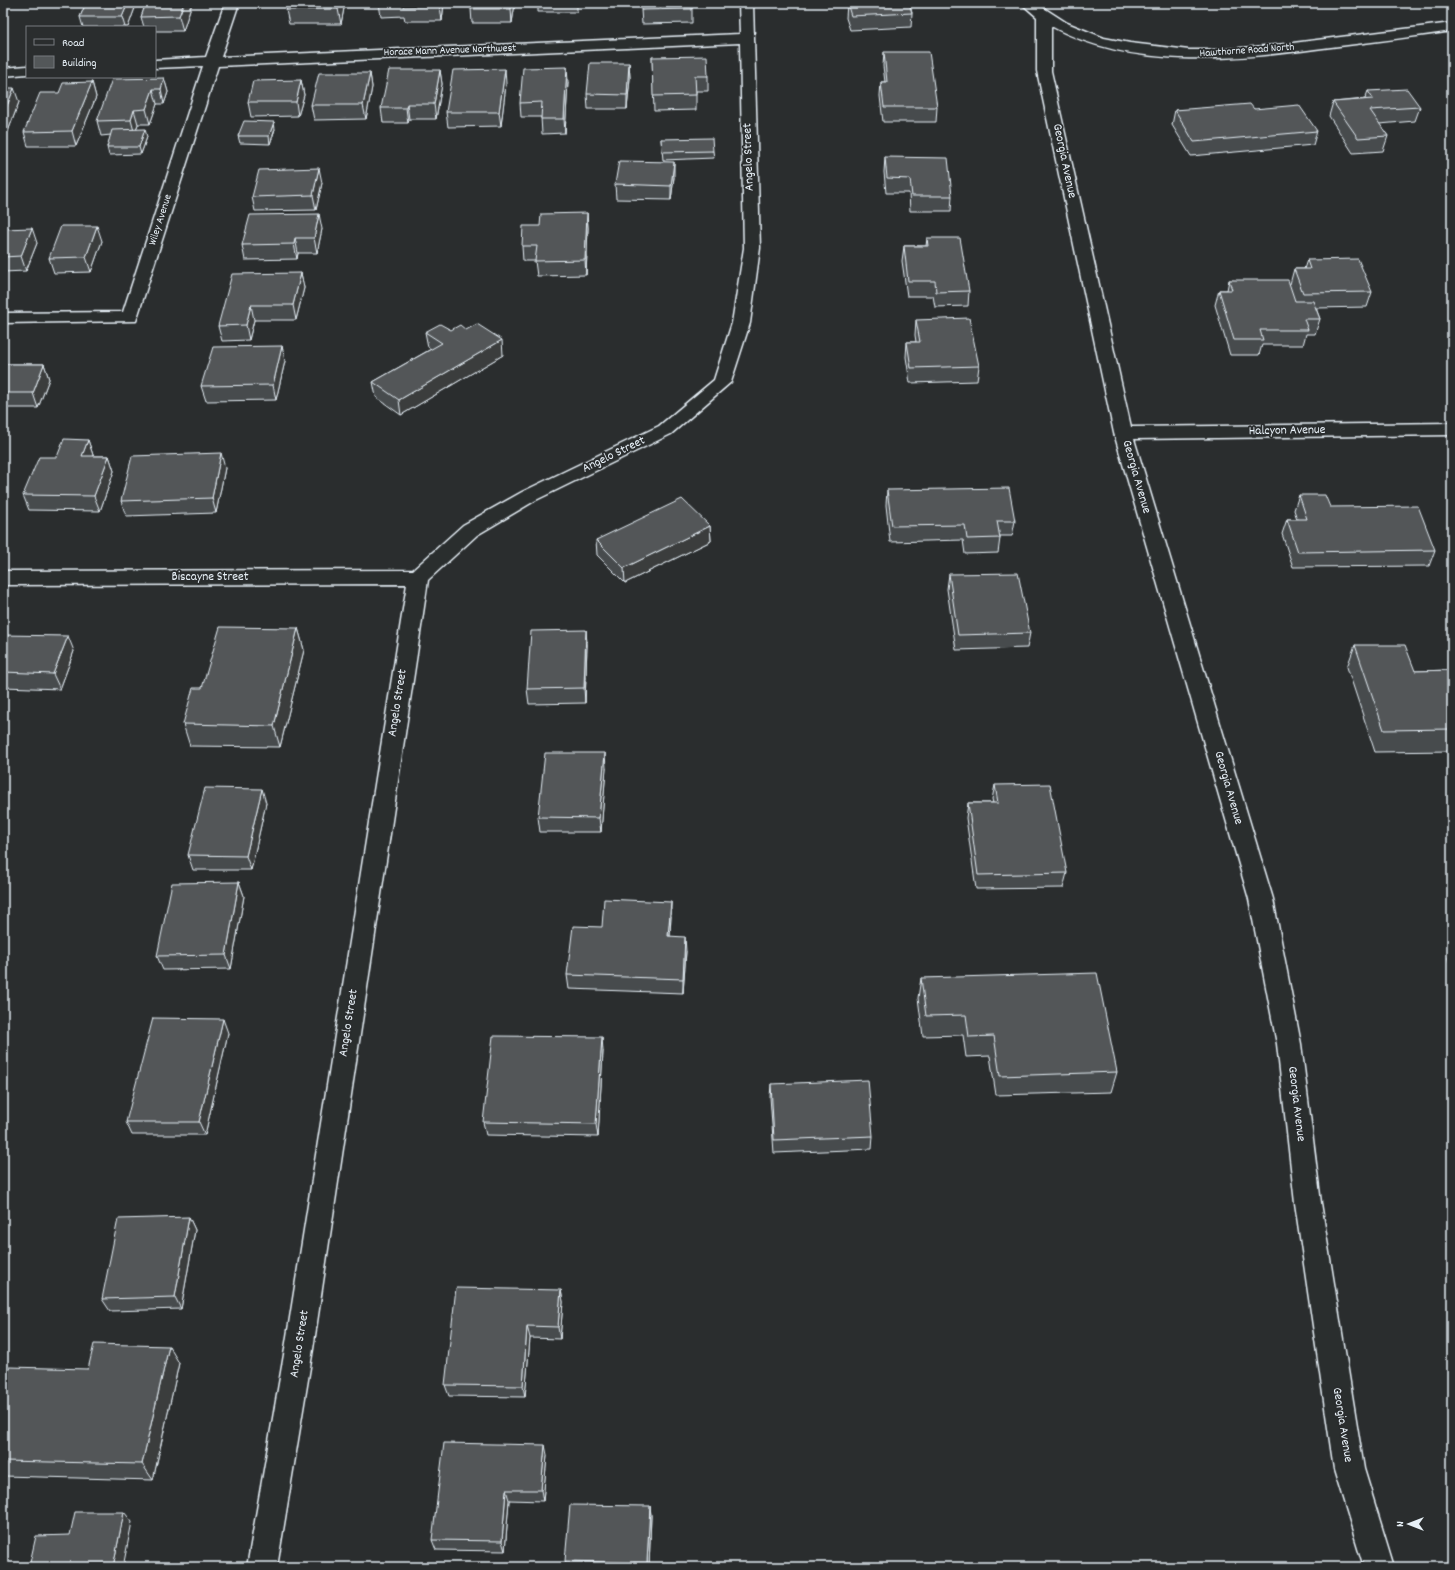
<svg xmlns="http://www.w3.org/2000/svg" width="1455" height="1570" font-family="Dekko,sans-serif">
	<rect width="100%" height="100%" fill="#2a2d2e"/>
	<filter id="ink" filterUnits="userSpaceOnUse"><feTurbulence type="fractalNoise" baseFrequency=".025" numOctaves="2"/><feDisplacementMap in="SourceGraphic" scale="8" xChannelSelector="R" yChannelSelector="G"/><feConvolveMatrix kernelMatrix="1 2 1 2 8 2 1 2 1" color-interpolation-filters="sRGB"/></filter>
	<g filter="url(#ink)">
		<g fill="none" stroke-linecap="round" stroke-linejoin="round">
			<defs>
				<path id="minor" d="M225,3H239L221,57L740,34L739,3H753L760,248L750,323L731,382L671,434L536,500L477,535L428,580L313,1349L277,1567H247L285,1349L407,584L3,585V571L413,570L463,525L522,492L659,426L714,380L732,323L744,248L740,43L218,66L136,321L3,323V313L123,312L203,66L155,68V60L206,57Z
					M1021,3H1036L1067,23L1104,38L1130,43L1189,50H1218L1277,45L1452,23V31C1412,37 1372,42 1331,47C1240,59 1136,72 1051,26V71L1131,427L1452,423V435L1134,439L1273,899L1301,1044L1321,1203L1364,1469L1394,1567H1364L1334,1469L1295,1203L1277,1044L1249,899L1114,433L1037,71V17Z
					M27,66V74L3,76V68Z"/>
			</defs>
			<use href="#minor" stroke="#e8f1f8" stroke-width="3"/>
			<use href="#minor" fill="#2a2d2e" fill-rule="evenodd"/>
		</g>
		<path fill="#474b4d" stroke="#e8f1f8" d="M86,3H135L136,5L128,27H83L80,17Z
			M146,3H192L183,31H155V27H144L141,17Z
			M345,3L341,24H289L286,10Z
			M379,3H444L442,21H405L404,16L381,17Z
			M472,3H515L512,23H472L471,9Z
			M538,3H577V12H538Z
			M692,3V23L642,24L641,10Z
			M847,3H909L912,13L911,27L850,30L846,18Z
			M884,52L937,107L936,122H883L880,96L881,82H885L883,66Z
			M652,57L708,76V91H696V110L654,111Z
			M629,63L630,78L627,109H588L587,94Z
			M440,70L442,84L436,119H409L408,123H383L381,108Z
			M370,73L372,87L366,119L314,120L311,105Z
			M164,78L168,92L164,104H157L150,124H138L136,129L147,137L141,154L109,155L107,147L111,135L101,136L97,121Z
			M301,80L304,95L298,116L251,117L248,102Z
			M92,82L96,97L76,146H28L24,132L59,93Z
			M568,82L565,133L542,134L541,117H521L520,103Z
			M506,84L501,126L448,127L446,112Z
			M1452,85V103L1448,97Z
			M3,88L19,102L7,134H3Z
			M1368,91L1420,107L1415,121L1379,124L1388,136L1383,151L1353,153L1329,116L1333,102L1365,99Z
			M1254,109L1317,131L1313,145L1191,156L1172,125L1175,110Z
			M275,129L270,144L240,143L238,136Z
			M661,139L713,151L714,158L663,160Z
			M885,157L952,196L951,211H910L909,193H886L884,172Z
			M674,177L671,200L616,199L615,184Z
			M322,183L316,210L255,211L252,197Z
			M587,213L588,228L586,275L537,276L535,261H523L522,246L540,226Z
			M3,229L37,243L26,271L3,272Z
			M322,229L317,253H298L297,259L245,260L242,245Z
			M927,238L969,291L968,306L935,307L933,296H907L902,261L904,246H926Z
			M102,241L91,272L54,273L49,258Z
			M1307,260L1372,292L1367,307L1316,308L1320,319L1315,334H1306L1303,345H1262L1259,355H1230L1215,305L1219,290H1227L1229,280L1290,284L1294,269H1304Z
			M301,273L304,288L296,320H254L249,340L222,341L218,326Z
			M916,320L979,366L977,381L910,383L906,357L907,342H916L915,335Z
			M466,330L503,355L401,415L376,397L373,382L431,349L428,347L425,332Z
			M282,346L285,361L276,400L206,401L201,386Z
			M3,364H44L49,379L38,408H3Z
			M88,440L93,455V456H109L114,471L100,511L29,510L23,495L57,457Z
			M225,468L216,513L126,516L121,501Z
			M887,490L1015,521L1012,536H1000V538L998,553L965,554L963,540L890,542L886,505Z
			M1299,495L1435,550L1429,566L1293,567L1282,534L1287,519H1297L1294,510Z
			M710,526L711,541L625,583L597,555L596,540Z
			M949,574L1030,633L1027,648L956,650L947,589Z
			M298,628L304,650L280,747L190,746L183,724Z
			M586,630L587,645L585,703L529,704L527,689Z
			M3,635L74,651L60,689L3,687Z
			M1355,645L1415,671L1452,670V751L1375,752L1347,667Z
			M606,768L601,832H540L538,817Z
			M995,785L1067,873L1063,888L976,889L966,818L968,803H993L992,799Z
			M266,803L251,870H193L188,855Z
			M239,882L244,896L231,969L163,970L157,956Z
			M671,916L670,936L686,951L683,993L569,989L567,975L602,927Z
			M1452,949V971L1448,958Z
			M921,978L1117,1072L1111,1092L996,1095L990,1056L966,1057L963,1035L923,1036L918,998Z
			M228,1033L205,1135H132L126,1122Z
			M603,1051L598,1137L486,1135L483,1122Z
			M771,1084L873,1136L872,1149L774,1153L770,1097Z
			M189,1217L195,1230L181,1309L110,1311L102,1299Z
			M561,1290L563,1302L560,1339L530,1338L525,1397L449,1396L445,1385Z
			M179,1363L153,1480L3,1476V1387L88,1369Z
			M547,1455L543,1501L509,1500L505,1551L436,1550L432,1540Z
			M650,1506L651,1516L649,1567H567L565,1561Z"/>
		<path fill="#3a3d3e" stroke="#e8f1f8" d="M3,3H6L7,8L3,16Z
			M128,3H135L136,5L128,27H125L122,17Z
			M184,3H192L183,31L179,16Z
			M340,3H345L341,24L338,9Z
			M440,3H444L442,21L440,6Z
			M511,3H515L512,23L511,9Z
			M629,63L630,78L627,109V95Z
			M567,67L568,82L565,133L564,119Z
			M505,69L506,84L501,126L499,112Z
			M440,70L442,84L436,119L434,104Z
			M370,73L372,87L366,119L363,105Z
			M164,78L168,92L164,104L161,89Z
			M301,80L304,95L298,116L296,102Z
			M92,82L96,97L76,146L72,131Z
			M14,88L19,102L7,134L3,124V116Z
			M153,89L157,104L150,124L146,109Z
			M407,104L409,119L408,123L406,108Z
			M134,110L138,124L135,135L131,120Z
			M274,122L275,129L270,144L269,136Z
			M145,129L147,137L141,154L139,147Z
			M674,162V177L671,200V186Z
			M319,168L322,183L316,210L313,195Z
			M587,213L588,228L586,275L585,260Z
			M319,214L322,229L317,253L314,238Z
			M97,226L102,241L91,272L86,257Z
			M32,228L37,243L26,271L21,256Z
			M295,238L298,253L297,259L294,244Z
			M301,273L304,288L296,320L293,305Z
			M251,305L254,320L249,340L246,325Z
			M502,340L503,355L401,415L399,400Z
			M282,346L285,361L276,400L273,385Z
			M44,364L49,379L38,408L33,393Z
			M88,440L93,455L87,471L82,456Z
			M221,453L225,468L216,513L212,498Z
			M109,456L114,471L100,511L94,496Z
			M710,526L711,541L625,583L624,568Z
			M298,628L304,650L280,747L274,726Z
			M586,630L587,645L585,703L584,688Z
			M68,636L74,651L60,689L53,674Z
			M605,753L606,768L601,832L599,818Z
			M262,789L266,803L251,870L246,856Z
			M239,882L244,896L231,969L226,955Z
			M671,902V916L669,950L668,936Z
			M685,937L686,951L683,993V979Z
			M223,1019L228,1033L205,1135L199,1122Z
			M602,1037L603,1051L598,1137L596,1124Z
			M189,1217L195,1230L181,1309L175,1297Z
			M561,1290L563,1302L560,1339L558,1327Z
			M527,1326L530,1338L525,1397L523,1386Z
			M169,1346L179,1363L153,1480L142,1464Z
			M545,1445L547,1455L543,1501L541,1490Z
			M506,1490L509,1500L505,1551L502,1541Z
			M650,1506L651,1516L649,1567H648L647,1563Z
			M124,1512L132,1522L123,1567H113Z"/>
		<path fill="#535759" stroke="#e8f1f8" d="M86,3H128L122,17H80Z
			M146,3H184L179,16L141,17Z
			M288,3H340L338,9L286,10Z
			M404,3H440V6L403,7Z
			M472,3H511V9H471Z
			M642,3H692V9L641,10Z
			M847,3H909L912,13L851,16Z
			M884,52H929L937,107H884L881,82H887Z
			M707,56L708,76H695L696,95L653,96L652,57Z
			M590,63H629L627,95L587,94Z
			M567,67L564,119H541L542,102L520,103L523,68Z
			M505,69L499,112H446L453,70Z
			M389,70H440L434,104H407L406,108H381Z
			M319,73H370L363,105H311Z
			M164,78L161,89H153L146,109L134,110L131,120L97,121L112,79Z
			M301,80L296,102H248L253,81Z
			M92,82L72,131L24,132L40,93H59L63,83Z
			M3,88H14L3,116Z
			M1407,89L1420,107L1370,110L1388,136L1358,138L1333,102L1373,99L1368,91Z
			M1250,104L1254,109L1299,105L1317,131L1194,142L1175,110Z
			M244,121L274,122L269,136H238Z
			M145,129L139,147H107L112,130Z
			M712,138L713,151L662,152L661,139Z
			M885,157L948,158L952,196H912L910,179L887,178Z
			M619,161L674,162L671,186L615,184Z
			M319,168L313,195L252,197L259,170Z
			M587,213L585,260L535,261L537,246H522L523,226H540L541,214Z
			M319,214L314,238H295L294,244L242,245L250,215Z
			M61,226H97L86,257L49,258Z
			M32,228L21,256L3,257V229Z
			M927,238H960L969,291L936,292L935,281H908L904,246H928Z
			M1358,259L1372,292L1303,293L1294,269H1310L1307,260Z
			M301,273L293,305H251L246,325L218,326L232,274Z
			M1229,280H1288L1295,301H1313L1320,319H1304L1308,330H1260L1263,340H1234L1219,290H1232Z
			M969,318L979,366L911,368L907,342H920L916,320Z
			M440,324L451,330L460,325L466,330L477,324L502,340L399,400L373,382L442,343L425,332Z
			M282,346L273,385L201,386L213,347Z
			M3,364H44L33,393H3Z
			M64,439L88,440L82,456H109L94,496L23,495L39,457H57Z
			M221,453L212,498L121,501L132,456Z
			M1009,488L1015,521H997L1000,538L967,539L965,525L892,526L887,490Z
			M1299,495H1325L1330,507L1418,506L1435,550L1298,552L1287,519H1307Z
			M682,499L710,526L624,568L596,540Z
			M1018,573L1030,633L958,635L949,574Z
			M220,627L298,628L274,726L183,724L193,688H202Z
			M586,630L584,688L527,689L531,631Z
			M3,635L68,636L53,674L3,672Z
			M1355,645H1405L1415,671L1452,670V729L1384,730Z
			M545,753H605L599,818L538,817Z
			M1050,784L1067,873L978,875L968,803H998L995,785Z
			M205,788L262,789L246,856L188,855Z
			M239,882L226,955L157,956L172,883Z
			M604,899L671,902L668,936L685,937L683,979L567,975L573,926L602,927Z
			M1097,973L1117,1072L1000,1076L994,1036L969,1037L966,1015L926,1016L921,978Z
			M153,1018L223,1019L199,1122H126Z
			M493,1036L602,1037L596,1124L483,1122Z
			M868,1080L873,1136L774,1140L771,1084Z
			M189,1217L175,1297L102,1299L118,1219Z
			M456,1288L561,1290L558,1327L527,1326L523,1386L445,1385Z
			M94,1344L169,1346L142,1464L3,1461V1387L9,1367L88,1369Z
			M444,1443L545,1445L541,1490H506L502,1541L432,1540Z
			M570,1505L650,1506L647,1563L565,1561Z
			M75,1512H124L113,1567H29L36,1536L70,1535Z"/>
	</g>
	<g text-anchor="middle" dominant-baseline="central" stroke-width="3.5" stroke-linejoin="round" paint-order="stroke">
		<g font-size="11" fill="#e8f1f8" stroke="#2a2d2e">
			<text transform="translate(450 51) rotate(-2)">Horace Mann Avenue Northwest</text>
			<text transform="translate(1247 51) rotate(-4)">Hawthorne Road North</text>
			<text transform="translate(161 220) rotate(-72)">Wiley Avenue</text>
		</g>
		<g font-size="13" fill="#e8f1f8" stroke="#2a2d2e">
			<text transform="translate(749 157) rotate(-92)">Angelo Street</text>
			<text transform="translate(1064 161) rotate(78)">Georgia Avenue</text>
			<text transform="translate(1287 431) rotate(-1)">Halcyon Avenue</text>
			<text transform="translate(614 455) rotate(-26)">Angelo Street</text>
			<text transform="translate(1136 477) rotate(74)">Georgia Avenue</text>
			<text x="210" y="577">Biscayne Street</text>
			<text transform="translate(398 703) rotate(-81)">Angelo Street</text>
			<text transform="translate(1228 788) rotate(74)">Georgia Avenue</text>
			<text transform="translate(349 1023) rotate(-81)">Angelo Street</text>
			<text transform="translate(1296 1104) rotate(83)">Georgia Avenue</text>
			<text transform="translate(300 1344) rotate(-81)">Angelo Street</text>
			<text transform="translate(1342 1425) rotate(81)">Georgia Avenue</text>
		</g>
	</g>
	<rect width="1455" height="1570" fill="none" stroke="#2a2d2e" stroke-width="16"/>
	<rect x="8" y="8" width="1439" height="1554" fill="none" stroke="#e8f1f8" stroke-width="1.5" filter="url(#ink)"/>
	<rect x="26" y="26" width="130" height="52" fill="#2a2d2e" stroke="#767b7f"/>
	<rect x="34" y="39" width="20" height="6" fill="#2a2d2e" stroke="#767b7f"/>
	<text x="62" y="46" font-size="12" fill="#e8f1f8">Road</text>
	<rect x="34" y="56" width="20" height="12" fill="#535759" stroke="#767b7f"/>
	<text x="62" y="66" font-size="12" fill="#e8f1f8">Building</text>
	<g transform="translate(1409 1524) rotate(270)" stroke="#2a2d2e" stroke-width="3" paint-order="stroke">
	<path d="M0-3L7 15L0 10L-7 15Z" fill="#e8f1f8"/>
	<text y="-6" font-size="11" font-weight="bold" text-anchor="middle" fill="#e8f1f8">N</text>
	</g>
</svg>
